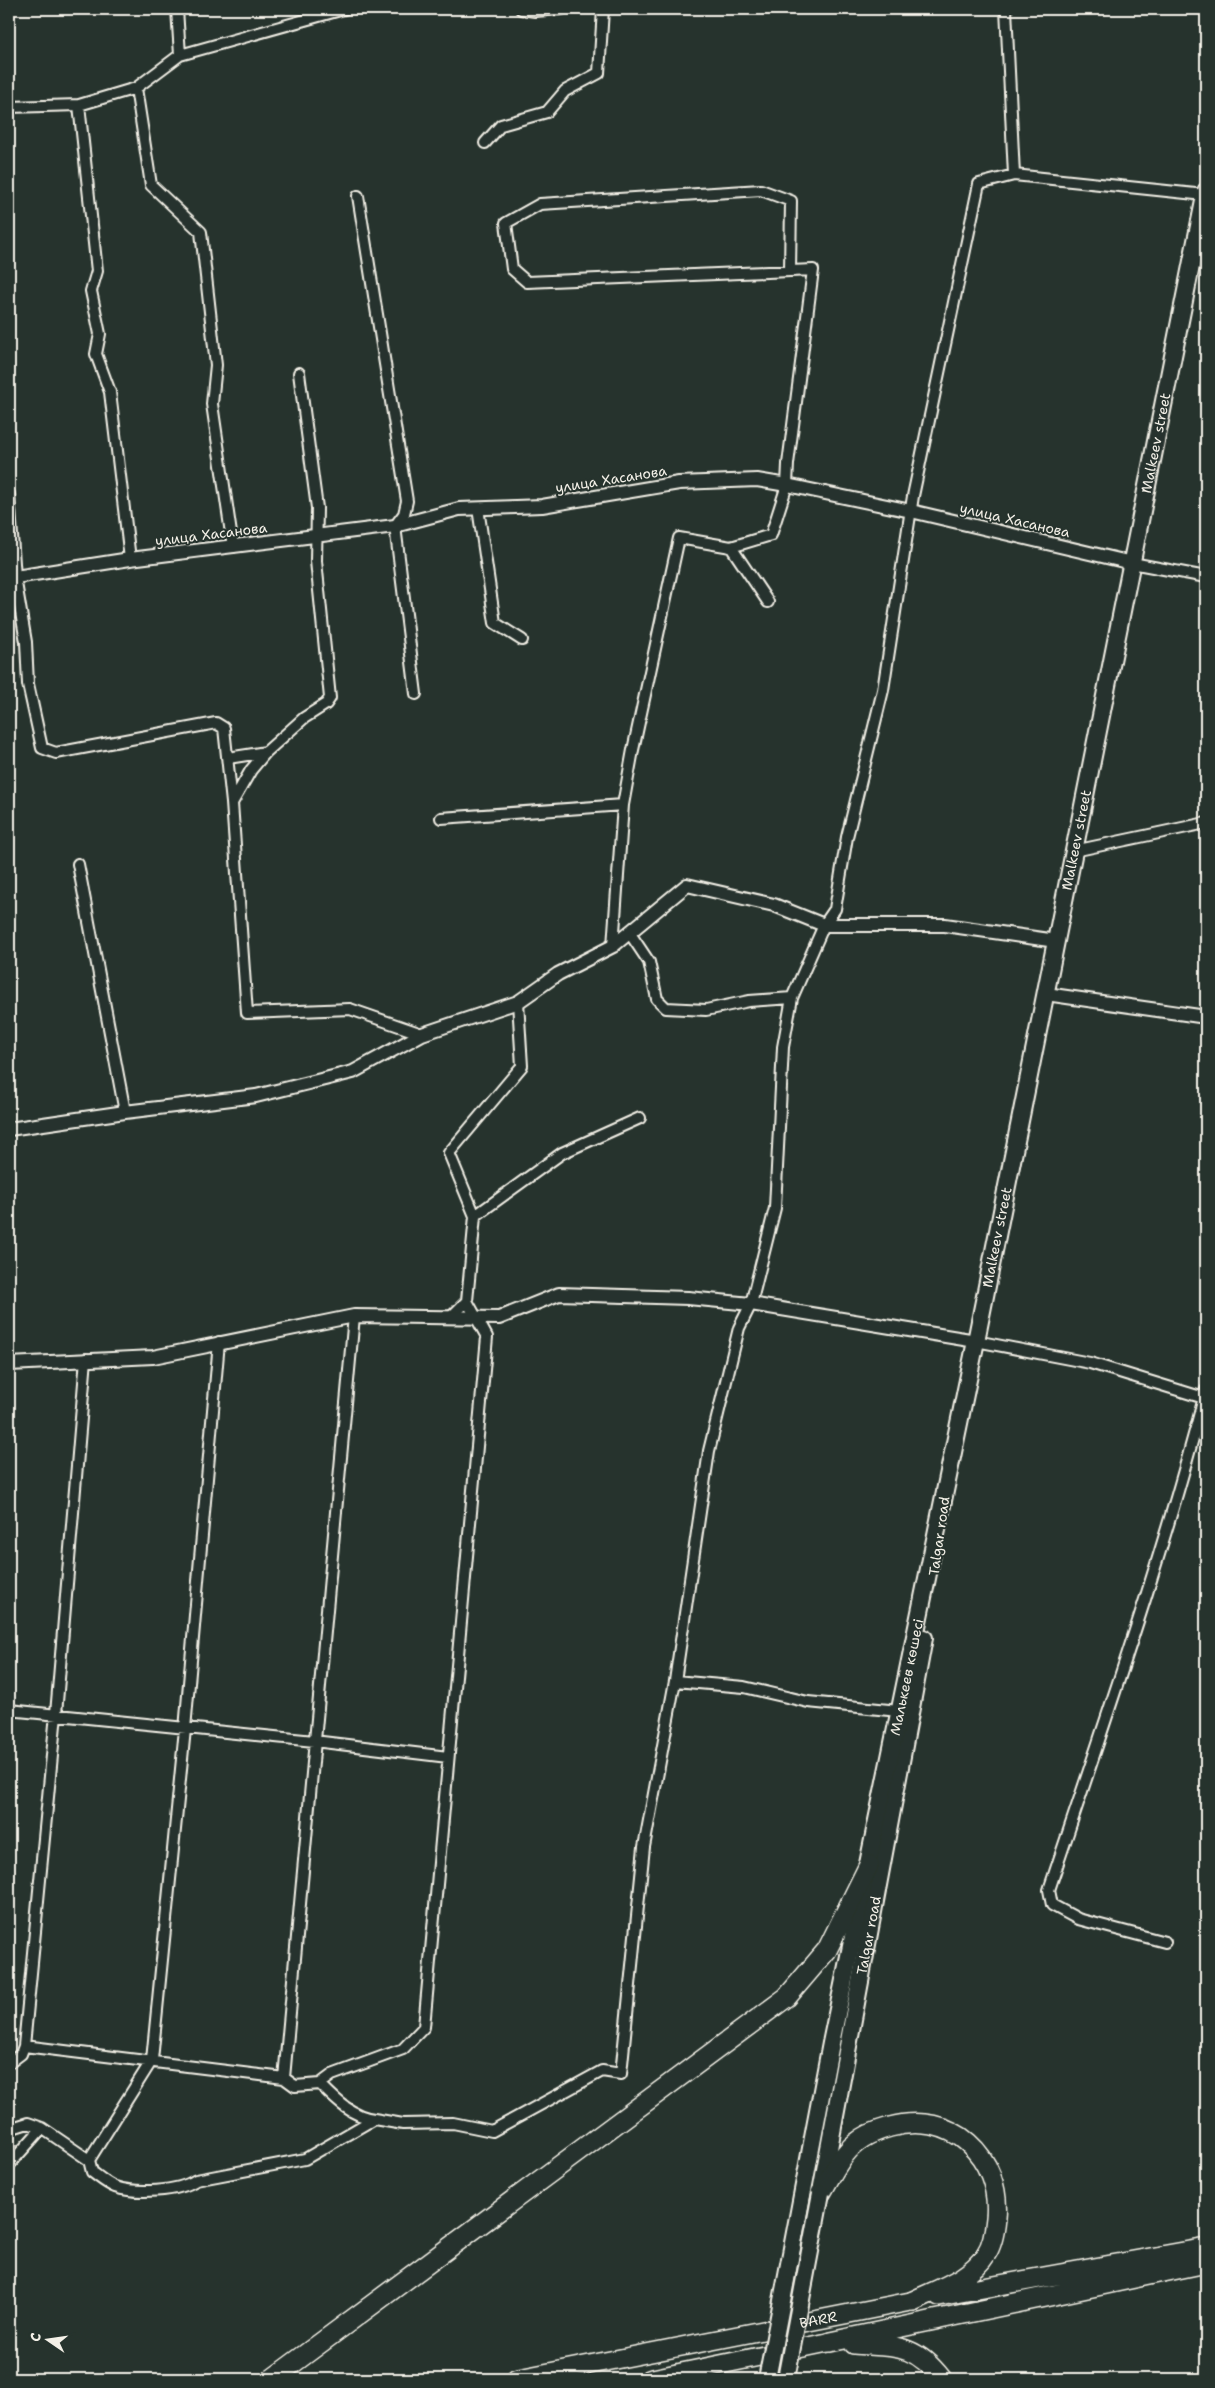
<svg xmlns="http://www.w3.org/2000/svg" width="1215" height="2388" font-family="'Shantell Sans',sans-serif">
	<rect width="100%" height="100%" fill="#26332d"/>
	<filter id="ink" filterUnits="userSpaceOnUse"><feTurbulence type="fractalNoise" baseFrequency=".02" numOctaves="2"/><feDisplacementMap in="SourceGraphic" scale="10" xChannelSelector="R" yChannelSelector="G"/><feConvolveMatrix kernelMatrix="1 2 1 2 8 2 1 2 1" color-interpolation-filters="sRGB"/></filter>
	<g filter="url(#ink)">
		<g fill="none" stroke-linecap="round" stroke-linejoin="round">
			<defs>
				<path id="minor" d="M177,9L180,55L344,9
					M521,9L535,11L562,9
					M1006,9L1014,175
					M136,88L151,185L201,232L216,365L212,404L233,547
					M79,105L97,271L91,291L100,334L96,354L110,392L130,559
					M9,107L79,105L136,88L180,55
					M485,143L501,125L547,112L565,91L599,73L603,9
					M358,196L407,501L404,514L395,526L416,694
					M9,494L15,577L26,642L28,684L42,748L56,753L216,723L224,728L232,803L247,1013L350,1009L422,1034
					M478,508L495,623L522,640
					M731,547L768,602
					M1132,563L1206,577
					M228,758L266,752L304,718L326,704L330,698L316,561L317,508L299,373
					M232,803L251,770L266,752
					M441,818L623,805
					M1074,851L1206,823
					M78,864L125,1112
					M629,932L649,962L657,999L666,1008L706,1010L749,1001L792,998
					M613,946L623,805L633,750L679,538L731,547L771,535L787,485L788,464L813,270L527,282L512,269L506,223L540,204L761,190L791,201L790,271
					M475,1216L562,1153L640,1118
					M450,1318L467,1301
					M976,1341L1090,1363L1204,1398
					M675,1681L744,1687L808,1702L899,1711
					M9,1710L314,1741L448,1757
					M1165,1942L1078,1919L1052,1905L1049,1890C1104,1724 1162,1559 1206,1390
					M24,2046L284,2078L354,1316
					M9,2063L21,2054L24,2046L56,1714L86,1359
					M320,2084L332,2075L403,2049L424,2027L487,1337L467,1301L475,1216L449,1153L522,1066L518,1002
					M374,2119L403,2124L453,2123L492,2131L602,2071L621,2074L644,1847L675,1681L709,1451L739,1328L751,1304L775,1208L783,1047L792,998L824,925L835,909L847,837L883,690L913,496L979,184L1014,175L1205,195
					M9,2129L28,2123L42,2128L89,2160L152,2060L185,1729L219,1342
					M89,2160L92,2172C99,2177 107,2184 115,2187C136,2194 178,2192 196,2180L305,2159L374,2119C351,2116 336,2100 320,2084L295,2086L284,2078
					M9,2165L42,2128"/>
				<path id="tertiary" d="M9,578L130,559L395,526L459,509L542,506L679,483L757,480L787,485L911,511L1132,563
					M1046,994L1206,1017
					M9,1129L125,1112L256,1096L353,1072L422,1034L518,1002L558,974L613,946L687,885L774,905L824,925H945L1056,941
					M9,1364L153,1357L354,1316L499,1318L559,1294L688,1298L751,1304L976,1341"/>
				<g id="primary">
					<path id="s1" d="M822,2186L924,1638"/>
					<path id="s2" d="M785,2285L831,2043L976,1341L1206,191"/>
				</g>
				<g id="trunk">
					<path id="s3" d="M516,2379L913,2301"/>
					<path d="M650,2379L830,2342"/>
				</g>
				<path id="motorway" d="M821,2193C831,2176 841,2155 856,2143C865,2135 879,2130 890,2127C951,2110 1002,2156 996,2218C995,2229 993,2244 986,2254C971,2279 938,2289 913,2301
					M939,2296L1206,2248
					M830,2342L1206,2263
					M854,2344C896,2347 914,2343 942,2379
					M272,2379L787,1997L827,1950L869,1865"/>
			</defs>
			<use href="#minor" stroke="#f4f1e8" stroke-width="14"/>
			<use href="#tertiary" stroke="#f4f1e8" stroke-width="16"/>
			<use href="#primary" stroke="#f4f1e8" stroke-width="20"/>
			<use href="#trunk" stroke="#f4f1e8" stroke-width="21"/>
			<use href="#motorway" stroke="#f4f1e8" stroke-width="22"/>
			<use href="#minor" stroke="#26332d" stroke-width="10"/>
			<use href="#tertiary" stroke="#26332d" stroke-width="12"/>
			<use href="#primary" stroke="#26332d" stroke-width="16"/>
			<use href="#trunk" stroke="#26332d" stroke-width="18"/>
			<use href="#motorway" stroke="#26332d" stroke-width="19"/>
			<defs>
				<path id="primary-bridge" d="M767,2379L785,2285
					M786,2379L821,2193"/>
			</defs>
			<use href="#primary-bridge" stroke="#f4f1e8" stroke-width="20" stroke-linecap="butt"/>
			<use href="#primary-bridge" stroke="#26332d" stroke-width="16"/>
		</g>
	</g>
	<g text-anchor="middle" dominant-baseline="central" stroke-width="4" stroke-linejoin="round" paint-order="stroke">
		<g font-size="14" fill="#f4f1e8" stroke="#26332d">
			<text stroke="none"><textPath href="#s2" startOffset="1879">Malkeev street</textPath></text>
			<text transform="translate(611 479) rotate(-9)">улица Хасанова</text>
			<text transform="translate(1015 520) rotate(13)">улица Хасанова</text>
			<text transform="translate(211 534) rotate(-7)">улица Хасанова</text>
			<text stroke="none"><textPath href="#s2" startOffset="1474">Malkeev street</textPath></text>
			<text stroke="none"><textPath href="#s2" startOffset="1069">Malkeev street</textPath></text>
			<text transform="translate(939 1536) rotate(-82)">Talgar road</text>
			<text stroke="none"><textPath href="#s2" startOffset="620">Малькеев көшесі</textPath></text>
			<text stroke="none"><textPath href="#s1" startOffset="255">Talgar road</textPath></text>
			<text stroke="none"><textPath href="#s3" startOffset="308">BARR</textPath></text>
		</g>
	</g>
	<rect width="1215" height="2388" fill="none" stroke="#26332d" stroke-width="30"/>
	<rect x="15" y="15" width="1185" height="2358" fill="none" stroke="#f4f1e8" stroke-width="2" filter="url(#ink)"/>
	<g transform="translate(48 2340) rotate(283)" stroke="#26332d" stroke-width="4" paint-order="stroke">
	<path d="M0-4L9 19L0 12L-9 19Z" fill="#f4f1e8"/>
	<text y="-8" font-size="14" font-weight="bold" text-anchor="middle" fill="#f4f1e8">С</text>
	</g>
</svg>
